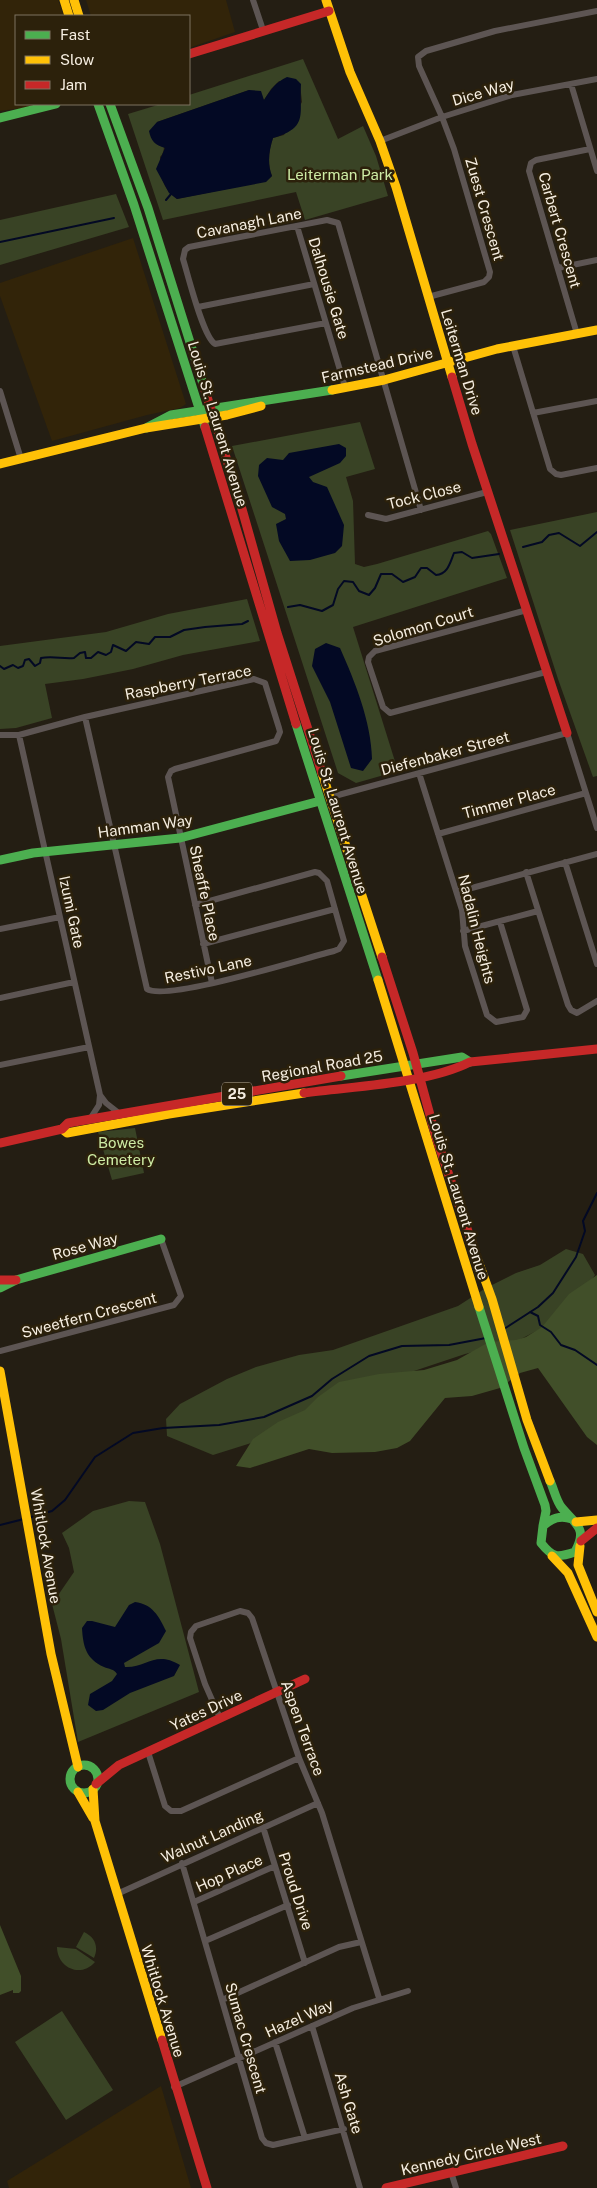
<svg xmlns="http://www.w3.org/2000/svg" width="597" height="2188" font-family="'Public Sans',sans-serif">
	<rect width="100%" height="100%" fill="#241e13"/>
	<path fill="#322409" d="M0,0H58L64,16H16V104H43L37,106L0,111Z
		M86,0H226L235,32L189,48V16H91Z
		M133,238L186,404L180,408L147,415L52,441L0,296V283Z
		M161,2086L191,2188H9L7,2181Z"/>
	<path fill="#394325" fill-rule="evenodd" d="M303,59L338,139L363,126L376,156L388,196L305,220L296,192L163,220L128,114L161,104H189V95ZM279,81L300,84L302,102L284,135L273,138C269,151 267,163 272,176L266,181L177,199C161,187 161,176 160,157C169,148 160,133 157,122L249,90L264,100L271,89Z
		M116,194L129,227L0,265V220Z
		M360,422L375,469L346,477L353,501L355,564L364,567L377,564L488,531L491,534L507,578L353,627L398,771L356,783L338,773L232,446Z
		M597,512V776L593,777L558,679L510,530Z
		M247,599L260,641L183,655L133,669L83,679L45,684L52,718L16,728L0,729V646L106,632L168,614Z
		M135,1128L144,1173L112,1180L98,1132Z
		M566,1249L583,1254L595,1275L568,1312L548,1325L517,1341L465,1354L366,1387L270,1437L213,1455L167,1436L166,1419L180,1404L227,1379L256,1367L299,1355L333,1350L458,1306L486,1288L516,1273L540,1265Z
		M129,1501L145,1502L160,1544L199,1692L78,1742L61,1639L52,1604L74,1572L69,1548L62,1533L93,1511Z
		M84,1932C95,1937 99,1947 94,1958L76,1947Z
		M57,1947L76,1949L95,1962C80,1979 57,1967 57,1947Z
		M62,2011L113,2090L66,2120L15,2042Z"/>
	<path fill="#414f29" d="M597,1275V1445L587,1437L538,1368L520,1373L500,1388L472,1396L445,1398L410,1441L397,1448L375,1452L332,1453L309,1449L250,1468L236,1466L253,1439L278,1422L305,1410L318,1397L339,1382L379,1374L424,1370L457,1360L489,1342L516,1340L526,1337L542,1327L569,1294Z
		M0,1925L21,1976V1991L19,1993H13V1990L0,1995Z"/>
	<path fill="#030924" d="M287,77L296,79L301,84C299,115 309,127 273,138C269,151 267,163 272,176L266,182L177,199L169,193L156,169L165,148C155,145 151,141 149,131L157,122L249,90L261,91L264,100C271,89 276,82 287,77Z
		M339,444L346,448V456L340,463L309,477L313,482L327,487L344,525L342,546L335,553L310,560L290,561L279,541L276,524L286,519L285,514L272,507L258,476L259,465L267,458L283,460L289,453Z
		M326,643L340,648C355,682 371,721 372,759L363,771L351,768L330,702L312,666L315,649Z
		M135,1602C152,1604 159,1616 166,1631L159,1643L124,1663L125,1667C147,1668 155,1650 180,1665L174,1676L130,1693L103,1710L96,1711L88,1705L90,1694L112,1681L117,1674C114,1669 109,1669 104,1667C86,1659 83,1646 82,1628L87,1621H92L115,1627L129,1605Z"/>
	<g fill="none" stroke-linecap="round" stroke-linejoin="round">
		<path stroke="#030924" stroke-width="2" d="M166,200L171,194
			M0,242L114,218
			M523,547L542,542L549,535L559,533L580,546L597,532
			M288,607L300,605L322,611L333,605L338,589L344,581L353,582L359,591L369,595L375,588L381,574H392L403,582L415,577L421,568H427L436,575C448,574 450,563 454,553L462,552L472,558L499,554
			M0,666L4,669L13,665L18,668L23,666L25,660L29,659L35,666L40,663L41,658C53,656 63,659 74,658L80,653L85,652L86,658H91L98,652L106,655L111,652L113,645L126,651L136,642L149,644L155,637H170L184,630L205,627L242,624L248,621
			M530,1312L538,1316L540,1325L551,1332L561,1345L575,1350L597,1365
			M504,1329L538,1307L553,1293L576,1257L585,1231L583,1221L597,1193
			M31,1517L52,1511L65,1500L95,1457L133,1433L163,1428L219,1425L264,1417L312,1396L332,1379L369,1356L402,1346L449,1345L486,1338
			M0,1525L24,1519"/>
		<path stroke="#5d5553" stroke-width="6" d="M253,0L263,30
			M571,84L597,171
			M380,141L442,117L512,95L597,79
			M297,226L345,387
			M558,268L597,260
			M428,297L484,282L489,277L490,272L454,149L442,117L419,66L418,57L426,51L495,31L597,11
			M198,307L314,284
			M326,323L215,344C203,337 188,275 183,259L185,250L189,247L327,220L338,223L421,510
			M577,334L529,171L531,163L536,160L590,149
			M513,346L550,469L556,474L561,475L597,468
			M0,391L21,459
			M533,413L597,401
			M368,515L386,519L487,492
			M527,610L375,651L369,657L368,662L383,707L390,713L546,672
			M85,717L147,989C166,1002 305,958 334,951L339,949L344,941L327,881L319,873L315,872L195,905
			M0,735H19L85,717L254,679L265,683L279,728L280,732L276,741L175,769L171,771L168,777L212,983
			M19,735L100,1095L99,1105L90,1119
			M419,773L462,910L465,946L487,1015L496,1022L523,1017L527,1010L500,922
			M331,797L567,733L597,828
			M438,834L586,793
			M565,862L597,964
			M526,872L568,1005L571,1010L577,1013L597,1001
			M457,892L597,854
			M0,929L60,917
			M463,931L538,911
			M203,944L335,909
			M0,998L74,982
			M0,1065L89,1047
			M100,1095L106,1103L120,1114
			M0,1351L174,1305L181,1296L161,1239
			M220,1718L205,1684L190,1638L191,1632L196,1626L240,1611L248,1613L252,1618L299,1758L322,1813L379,1998
			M148,1752L165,1806L171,1811H181L299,1758
			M263,1827L305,1963
			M182,1863L262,2138L266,2143L273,2145L344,2129
			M117,1894L318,1803
			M194,1902L275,1866
			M205,1941L288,1905
			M222,2000L339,1947L361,1942
			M312,2026L360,2188
			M275,2042L305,2138
			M174,2087L353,2008L408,1991
			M451,2172L456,2188"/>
		<path stroke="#4caf50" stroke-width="9" d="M98,104L134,205L205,427
			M110,104L148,208L204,387
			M0,118L56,104
			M146,428L171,415L332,390
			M296,724L378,980
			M0,860L33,853L180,838L320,801
			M341,1076L462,1057L470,1062
			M0,1288L16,1280L161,1239
			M479,1307L524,1448L545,1505L546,1511L543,1526
			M550,1481C554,1489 556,1501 562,1508C576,1525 588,1528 575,1552C557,1558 553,1558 541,1543L543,1526C552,1518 560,1515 572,1519
			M70 1779a14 14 0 1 1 28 0a14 14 0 1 1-28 0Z"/>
		<path stroke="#ffc107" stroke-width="9" d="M64,0L69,16
			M74,0L79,16
			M326,0L350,72L380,141L396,187L452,377
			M332,390L384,380L497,349L597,330
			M0,464L146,428L227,415L261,406
			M322,773L382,957
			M378,980L479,1307
			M62,1129L67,1133L169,1114L304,1093
			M477,1258L492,1299L527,1420L550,1481
			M0,1371L51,1654L78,1767
			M576,1522L597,1520
			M580,1546L578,1565L597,1612
			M552,1556L568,1573L597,1637
			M93,1789L95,1821L162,2040
			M78,1792L93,1818"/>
		<path stroke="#c62828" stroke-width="9" d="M189,54L329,11
			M452,377L472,444L567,733
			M204,387L240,502L277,633L322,773
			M205,427L296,724
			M382,957L413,1053L436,1137L477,1258
			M304,1093C354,1086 426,1084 470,1062L597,1049
			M0,1143L62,1129L68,1123L341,1076
			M0,1280H16
			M581,1541L597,1528
			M96,1784L119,1765L305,1679
			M162,2040L207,2188
			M386,2188L563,2146"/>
	</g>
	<g text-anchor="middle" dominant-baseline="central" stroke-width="5" stroke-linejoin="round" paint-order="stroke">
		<rect fill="#2c210b" stroke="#b9b0a1" stroke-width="1" x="222" y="1082.5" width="30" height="23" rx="4"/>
		<g font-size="14" font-weight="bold" fill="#f6eee1">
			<text x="237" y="1094">25</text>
		</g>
		<g font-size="15" fill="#f6eee1" stroke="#2c210b">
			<text transform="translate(483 92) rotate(-16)">Dice Way</text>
			<text transform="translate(485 209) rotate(74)">Zuest Crescent</text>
			<text transform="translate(249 223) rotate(-11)">Cavanagh Lane</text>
			<text transform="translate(560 230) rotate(74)">Carbert Crescent</text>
			<text transform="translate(329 288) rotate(73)">Dalhousie Gate</text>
			<text transform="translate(462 362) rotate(73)">Leiterman Drive</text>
			<text transform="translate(377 365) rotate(-13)">Farmstead Drive</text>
			<text transform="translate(218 424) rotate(73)">Louis St. Laurent Avenue</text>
			<text transform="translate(424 495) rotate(-14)">Tock Close</text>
			<text transform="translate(423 626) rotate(-17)">Solomon Court</text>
			<text transform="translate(188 682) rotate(-11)">Raspberry Terrace</text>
			<text transform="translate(445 753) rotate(-15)">Diefenbaker Street</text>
			<text transform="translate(509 801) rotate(-15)">Timmer Place</text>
			<text transform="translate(338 811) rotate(73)">Louis St. Laurent Avenue</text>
			<text transform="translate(145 826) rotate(-8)">Hamman Way</text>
			<text transform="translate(205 893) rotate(78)">Sheaffe Place</text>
			<text transform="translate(72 912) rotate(78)">Izumi Gate</text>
			<text transform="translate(477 929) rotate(76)">Nadalin Heights</text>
			<text transform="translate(208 969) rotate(-12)">Restivo Lane</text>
			<text transform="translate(322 1066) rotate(-10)">Regional Road 25</text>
			<text transform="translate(459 1197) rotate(73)">Louis St. Laurent Avenue</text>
			<text transform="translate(85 1246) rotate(-15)">Rose Way</text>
			<text transform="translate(89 1315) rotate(-15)">Sweetfern Crescent</text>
			<text transform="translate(46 1546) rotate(80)">Whitlock Avenue</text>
			<text transform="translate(206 1710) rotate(-25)">Yates Drive</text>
			<text transform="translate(303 1728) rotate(70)">Aspen Terrace</text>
			<text transform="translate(212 1836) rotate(-24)">Walnut Landing</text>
			<text transform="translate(229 1873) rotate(-24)">Hop Place</text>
			<text transform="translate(296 1891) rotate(72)">Proud Drive</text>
			<text transform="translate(163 2001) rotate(73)">Whitlock Avenue</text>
			<text transform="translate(299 2018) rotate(-24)">Hazel Way</text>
			<text transform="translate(246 2038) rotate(74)">Sumac Crescent</text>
			<text transform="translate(349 2103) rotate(73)">Ash Gate</text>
			<text transform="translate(471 2154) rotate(-13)">Kennedy Circle West</text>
		</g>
		<g font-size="15" fill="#ceeca5" stroke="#2c210b">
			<text x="340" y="174">Leiterman Park</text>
			<text x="121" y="1142">Bowes<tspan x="121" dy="17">Cemetery</tspan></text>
		</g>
	</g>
	<rect x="15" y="15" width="175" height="90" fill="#2c210b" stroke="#7d7361"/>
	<rect x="25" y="31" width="25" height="8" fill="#4caf50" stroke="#7d7361"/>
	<text x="60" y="40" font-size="15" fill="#f6eee1">Fast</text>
	<rect x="25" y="56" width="25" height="8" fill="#ffc107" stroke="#7d7361"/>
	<text x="60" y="65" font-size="15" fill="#f6eee1">Slow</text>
	<rect x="25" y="81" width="25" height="8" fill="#c62828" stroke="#7d7361"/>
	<text x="60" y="90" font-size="15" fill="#f6eee1">Jam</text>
</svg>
